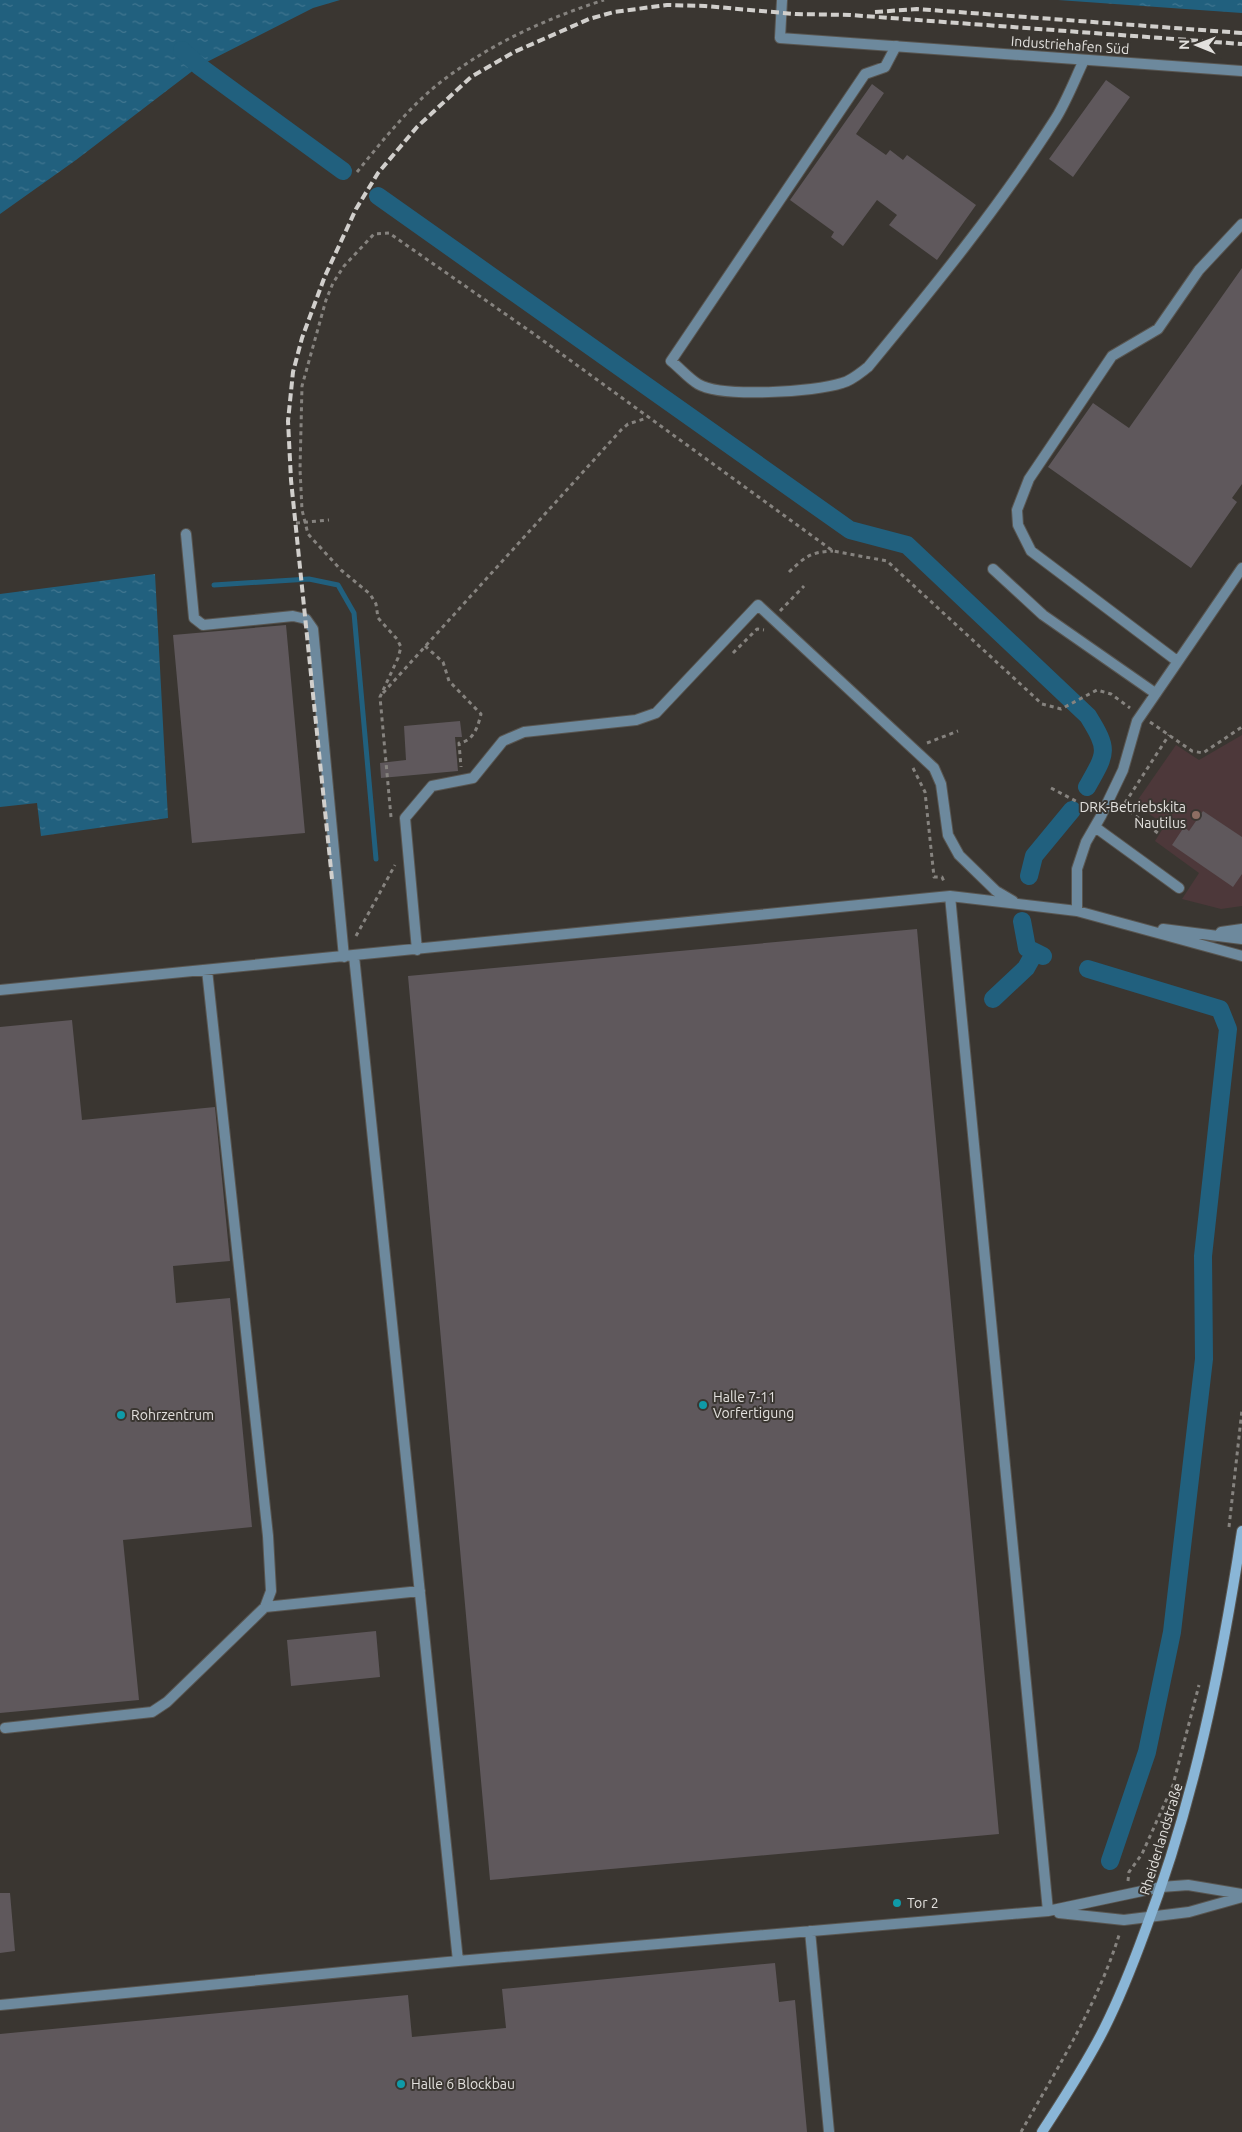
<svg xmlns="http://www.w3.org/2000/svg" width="1242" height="2132" font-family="Ubuntu,sans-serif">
	<defs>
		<pattern id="water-ripples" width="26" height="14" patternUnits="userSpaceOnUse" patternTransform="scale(1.25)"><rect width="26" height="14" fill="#21607e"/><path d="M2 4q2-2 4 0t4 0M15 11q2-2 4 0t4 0" fill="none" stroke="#417690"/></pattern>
	</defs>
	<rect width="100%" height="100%" fill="#3a3631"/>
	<path fill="#4d383a" d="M1242,735V906L1221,909L1182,899L1199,873L1155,841L1165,825L1135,804L1176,745L1199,760Z"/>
	<path fill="url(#water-ripples)" d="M0,0H340L313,8L199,66L76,160L0,214Z
		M1058,0H1242V13Z
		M155,574L168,818L41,836L37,803L0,807V594Z"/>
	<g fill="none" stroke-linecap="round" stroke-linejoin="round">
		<path stroke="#21607e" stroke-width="5" d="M214,585L309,579L338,585L354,613L376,859"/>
		<path stroke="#21607e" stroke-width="18" d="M182,50L199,66L343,171
			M378,196L850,530L907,545L1088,716C1109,750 1107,752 1087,787
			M1029,876L1034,856L1072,810
			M1022,921L1027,948L1043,956
			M1088,969L1220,1009L1228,1029L1203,1256L1204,1359L1172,1632L1147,1752L1110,1861
			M993,999L1026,968L1035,952"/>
	</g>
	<path fill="#5f585c" d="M1106,80L1130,97L1073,177L1049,159Z
		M872,84L884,93L856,134L886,155L890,150L903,160L907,155L976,205L937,260L889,225L897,215L877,200L843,246L831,237L834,232L790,200Z
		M1242,268V484L1232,498L1237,502L1191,568L1048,467L1093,403L1129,428Z
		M286,625L305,833L192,843L173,635Z
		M460,721L462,737H455L458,771L381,778L380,763L406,760L404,726Z
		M1203,811L1242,837V874L1233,887L1172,845L1184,827L1189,831Z
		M917,929L999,1834L490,1880L408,976Z
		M72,1020L82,1120L215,1107L230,1261L173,1266L176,1303L230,1298L252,1527L123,1540L139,1700L0,1713V1027Z
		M376,1631L380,1677L291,1686L287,1640Z
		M0,1893H10L15,1951L0,1953Z
		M775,1963L779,2002L795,2000L807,2132H0V2034L408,1995L412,2037L506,2028L502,1989Z"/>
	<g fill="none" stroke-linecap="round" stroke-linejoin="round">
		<defs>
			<path id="service" d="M896,46L885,67L865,74L671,361C680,368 688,378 698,384C721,398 815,392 842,383C851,381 860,373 868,367C934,287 1000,206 1056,118C1067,100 1075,79 1084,60
				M186,534L194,618L203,625L293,616L306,619L313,629L344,957
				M993,569L1043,615L1155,693
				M1177,661L1031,551L1018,525L1017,510L1029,479L1112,356L1158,329L1199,270L1242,224
				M1095,827L1179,888
				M950,896L1048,1911
				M1077,911V869L1086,842L1101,816L1123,770L1137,721L1242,568
				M1163,929L1242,939
				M1221,932L1242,929
				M417,950L405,818L432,786L473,778L503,741L524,732L636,720L656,713L758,605L934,768L941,784L948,835L959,855L996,891L1013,901
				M354,956L458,1961
				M0,990L950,896L1077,911L1242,956
				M265,1607L420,1591
				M5,1728L152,1712L167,1702L265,1607L271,1591L268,1536L207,970
				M1059,1913L1124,1920L1189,1912L1242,1897
				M810,1931L829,2132
				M0,2005L458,1961L1048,1911L1161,1887L1188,1885L1242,1894"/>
			<path id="minor" d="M782,0L780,38L1242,71"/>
			<path id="secondary" d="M1042,2132C1064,2098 1086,2065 1104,2029C1120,1997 1133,1964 1145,1931C1194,1802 1221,1668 1242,1531"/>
		</defs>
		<use href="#service" stroke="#585550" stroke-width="12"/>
		<use href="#minor" stroke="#585550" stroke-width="12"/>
		<use href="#secondary" stroke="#585550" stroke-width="12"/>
		<path stroke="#86837f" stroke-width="3" stroke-dasharray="4 4" stroke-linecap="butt" d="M357,172C384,139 412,103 446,78C494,42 548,18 604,0
			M296,523L329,520
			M789,572C805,557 810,552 833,551
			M780,611L804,586
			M425,646L443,662L449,681L481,714C478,726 474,741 459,743L461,767
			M733,653L757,629L764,630
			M383,693L621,430L628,424L647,418
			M1150,722L1192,751L1203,753L1242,727
			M927,743L958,731
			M913,768L925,792L934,877H942L945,884
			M1051,788L1089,808
			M1119,804L1123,806L1169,735
			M1123,806L1159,834
			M391,817L380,697L398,658L401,647L397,639L378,618L376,604L370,594L341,570L308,534L302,510L300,469L302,386L326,300L333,283L344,266L374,234L389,233L534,334L833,551L887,561L1042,704L1061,709L1097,690L1111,694L1130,708
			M356,936L395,865
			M1229,1527L1242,1410
			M1128,1881L1129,1872L1142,1854L1173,1785L1199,1685
			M1021,2132C1058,2067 1098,2004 1120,1932"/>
		<use href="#service" stroke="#6d899d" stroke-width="10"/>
		<use href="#minor" stroke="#6d899d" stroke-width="10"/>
		<use href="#secondary" stroke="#8ab6d7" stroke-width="10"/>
		<path stroke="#d1cfcc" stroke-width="4" stroke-dasharray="8 4" stroke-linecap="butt" d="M875,12L917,9L1242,33
			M332,879L291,480L288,421L293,372L302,338L325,276L356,209L378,173L417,127L471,77L514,52L589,19L614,12L667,5L705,6L795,14L850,15L1242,44"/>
	</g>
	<circle fill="#8d6e63" stroke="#3a3631" stroke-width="2" cx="1196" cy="815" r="5"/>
	<g fill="#0f9aa8" stroke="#3a3631" stroke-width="2">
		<circle cx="703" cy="1405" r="5"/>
		<circle cx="121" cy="1415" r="5"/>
		<circle cx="897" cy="1903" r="5"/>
		<circle cx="401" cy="2084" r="5"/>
	</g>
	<g text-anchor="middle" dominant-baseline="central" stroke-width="4" stroke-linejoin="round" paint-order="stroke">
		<g font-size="14" fill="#e3e1de" stroke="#3a3631">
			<text transform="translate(1070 45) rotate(4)">Industriehafen Süd</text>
			<text transform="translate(1161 1839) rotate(-73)">Rheiderlandstraße</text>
		</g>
		<g font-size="14" fill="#e3e1de" stroke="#3a3631" text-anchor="start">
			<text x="1186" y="807" text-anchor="end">DRK-Betriebskita<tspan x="1186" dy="16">Nautilus</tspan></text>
			<text x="713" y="1397">Halle 7-11<tspan x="713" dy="16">Vorfertigung</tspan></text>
			<text x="131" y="1415">Rohrzentrum</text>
			<text x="907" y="1903">Tor 2</text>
			<text x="411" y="2084">Halle 6 Blockbau</text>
		</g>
	</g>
	<g transform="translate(1197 45) rotate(271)" stroke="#3a3631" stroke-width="4" paint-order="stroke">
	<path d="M0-4L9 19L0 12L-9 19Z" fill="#e3e1de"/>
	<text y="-8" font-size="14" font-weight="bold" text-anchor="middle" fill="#e3e1de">N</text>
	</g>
</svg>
